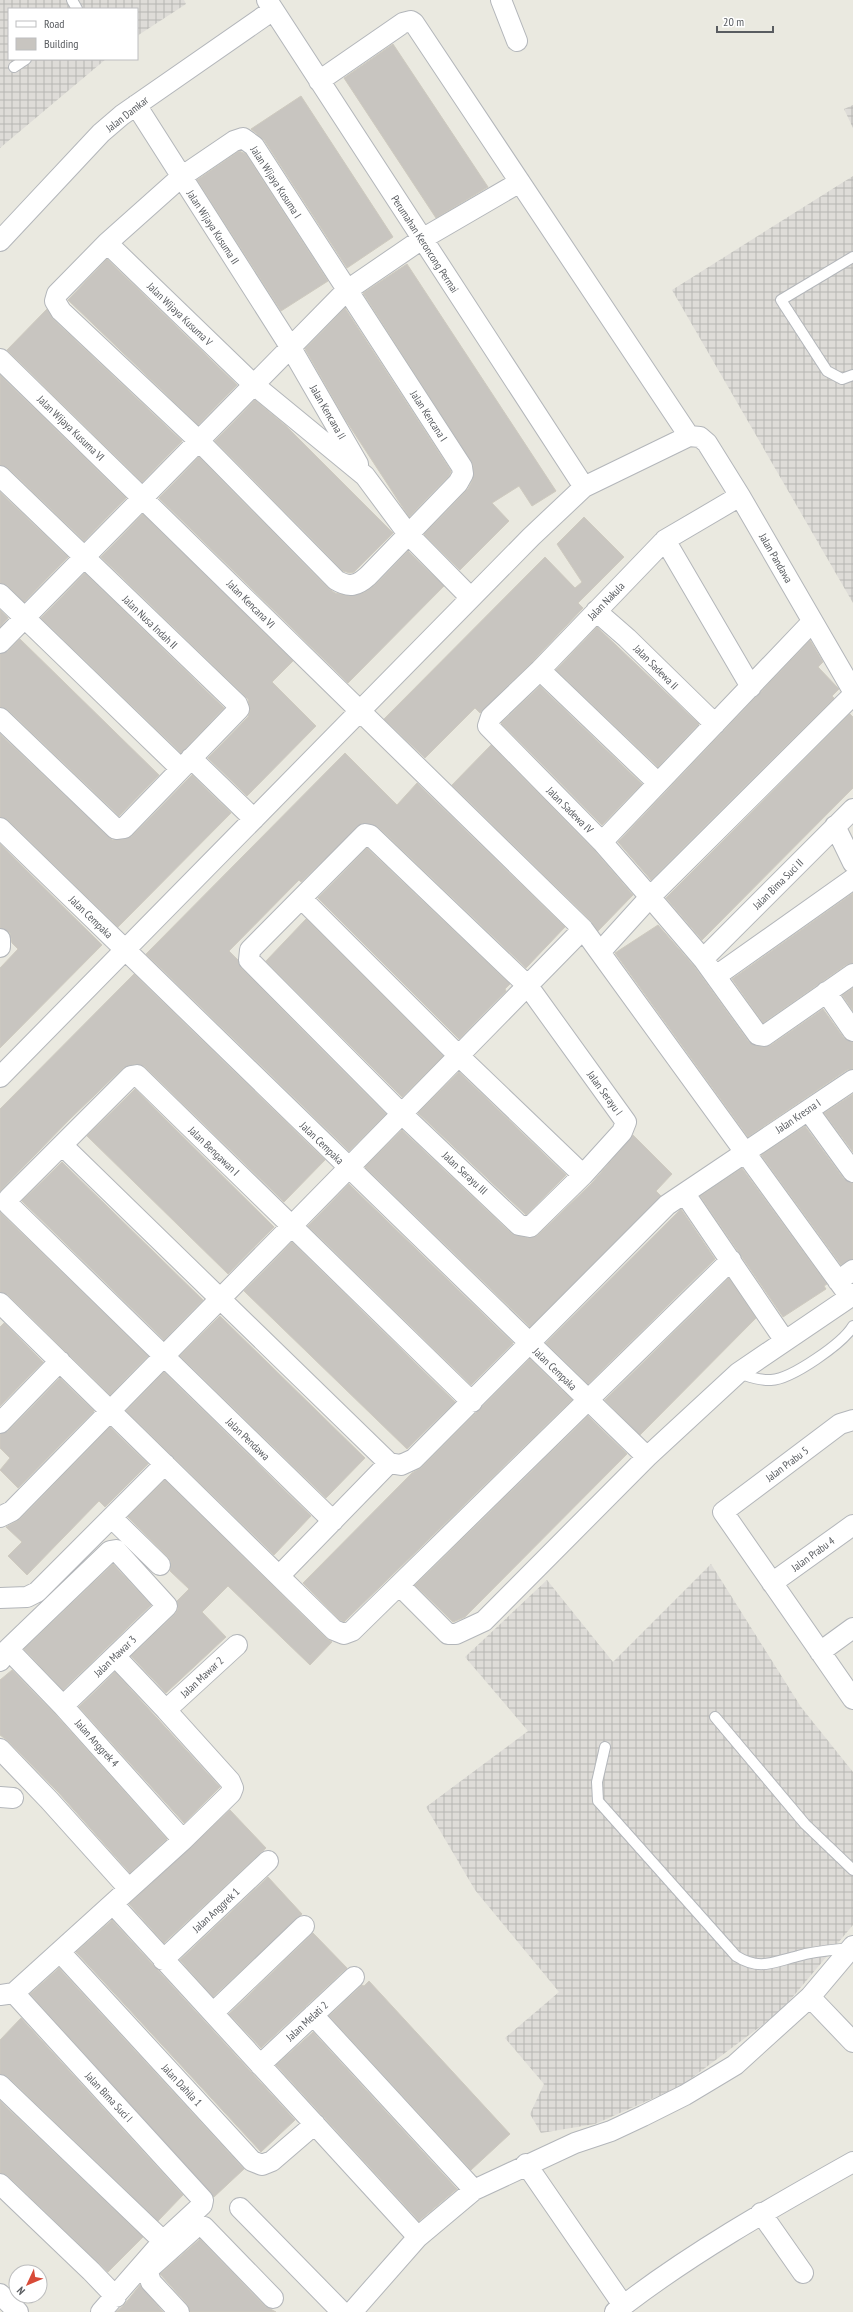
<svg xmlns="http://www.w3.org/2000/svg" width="853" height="2312" font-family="'PT Sans Narrow',sans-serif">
	<defs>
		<pattern id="industrial-grid" width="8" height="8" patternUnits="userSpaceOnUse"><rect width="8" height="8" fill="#dedcd8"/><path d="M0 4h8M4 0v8" fill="none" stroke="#b7b6b3"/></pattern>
	</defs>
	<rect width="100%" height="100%" fill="#eae9e0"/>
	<path fill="url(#industrial-grid)" d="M0,0H184L186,4L137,36V9H9V59H106L0,148Z
		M853,105V128L844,109Z
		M853,176V603L672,290Z
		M711,1564L801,1707L853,1772V1925L781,2011L681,2086L595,2124L541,2133L530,2114L544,2084L505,2038L559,1992L475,1890L426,1807L528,1731L465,1657L547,1580L613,1662Z"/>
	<path fill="#c8c5c0" stroke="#cecabf" d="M393,44L488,187L436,218L344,78Z
		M301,96L393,237L347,268L264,140L251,129Z
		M239,151L246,154L328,281L281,311L197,180Z
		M107,259L237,385L198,425L68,300Z
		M407,264L556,491L532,506L519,486L492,503L509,521L460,570L424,534L468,489L473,479V465L363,293Z
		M345,308L451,471L449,476L409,517L345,419L305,349Z
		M47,309L53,319L182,441L142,482L7,350Z
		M0,375L126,498L84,541L8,468L0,465Z
		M255,400L286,426L393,533L354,572L350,573L343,571L215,441Z
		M199,457L328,588L335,593L349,596L365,592L376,584L408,551L444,586L348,683L159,498Z
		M0,492L68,557L24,602L8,586L0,583Z
		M143,514L293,661L272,682L316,726L247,796L208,758L248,717L250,711L248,699L101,557Z
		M584,517L624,557L578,603L583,608L532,662L480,713L475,708L425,758L384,719L545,557L575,588L582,582L557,544Z
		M85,573L224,708L181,753L41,618Z
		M0,610L8,618L0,627Z
		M597,627L699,724L658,767L556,670Z
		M20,639L159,775L119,816L8,710L0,707V654L8,651Z
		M810,640L823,662L818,667L839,689L832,696L834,698L651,880L618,842Z
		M540,686L642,784L602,825L501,723Z
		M850,714L853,717V788L702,940L666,898Z
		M0,734L112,840L125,839L132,836L192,775L231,813L118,927L8,820L0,817Z
		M491,745L594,850L633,895L598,931L591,921L452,785Z
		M345,753L397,805L417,783L565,927L526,968L378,827L362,823L301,882L299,880L229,951L238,960L241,968L386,1114L349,1151L146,954Z
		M0,844L102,945L0,1048V968L18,949L12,943L10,933L0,928Z
		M367,848L510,984L505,989L506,991L459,1039L318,898Z
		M853,893V963L846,965L763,1023L732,979Z
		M306,919L443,1056L402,1097L266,961Z
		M658,925L694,966L749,1042L762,1047L771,1045L823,1009L844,1038L853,1042V1069L847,1070L748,1137L615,953Z
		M134,974L325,1160L284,1202L145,1067L135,1064L123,1068L70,1119L0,1191V1109Z
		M853,988V1011L842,995Z
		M459,1072L566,1175L526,1215L418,1113Z
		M135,1089L274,1227L228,1274L87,1136Z
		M853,1094V1152L824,1113Z
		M805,1126L844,1179L853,1183V1259L841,1265L761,1155Z
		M402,1130L511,1233L528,1238L538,1235L592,1183L633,1135L672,1174L656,1191L661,1196L530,1327L365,1167Z
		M62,1162L203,1300L164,1340L22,1201Z
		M742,1168L827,1284L824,1286L826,1289L783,1317L700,1196Z
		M349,1184L513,1343L471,1385L308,1226Z
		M681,1209L715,1259L588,1384L546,1343Z
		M0,1212L148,1356L110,1395L8,1295L0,1292Z
		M292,1242L455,1402L407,1449L244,1291Z
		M729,1278L756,1318L640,1435L605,1400Z
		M220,1316L365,1458L326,1498L180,1356Z
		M4,1323L43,1362L0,1406V1327Z
		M530,1359L572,1400L344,1622L340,1620L303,1583L412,1473L422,1467Z
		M164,1372L311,1516L274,1555L126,1411Z
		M60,1378L94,1411L18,1488L0,1470L10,1458L0,1448V1434L8,1431Z
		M588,1416L627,1454L465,1617L453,1622L415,1585Z
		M110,1427L148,1464L105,1507L99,1501L27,1575L8,1556L22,1542L6,1527L20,1519Z
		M165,1480L326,1638L332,1642L310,1665L228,1586L202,1612L226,1637L166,1693L131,1656L175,1614L178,1609L177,1601L189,1589L170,1571L171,1562L168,1557L128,1517Z
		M113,1564L151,1605L63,1690L24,1649Z
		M12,1670L55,1714L167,1839L130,1873L58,1792L8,1741L0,1735V1680Z
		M115,1672L220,1787L184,1823L79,1707Z
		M230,1810L266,1848L164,1943L129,1904Z
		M268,1877L302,1914L213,1997L180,1960Z
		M112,1920L295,2120L261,2152L76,1952Z
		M313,1933L347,1968L261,2048L229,2014Z
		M59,1968L244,2169L214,2197L30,1994Z
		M369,1981L510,2134L471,2170L329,2016L362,1985L364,1986Z
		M21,2018L183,2195L158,2221L8,2077L0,2074V2040Z
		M313,2032L457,2189L419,2221L276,2065Z
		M0,2101L143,2237L108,2272L8,2176L0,2173Z
		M200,2239L265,2306L276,2312H190L187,2304L160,2274Z
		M140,2285L163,2312H116L124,2305Z"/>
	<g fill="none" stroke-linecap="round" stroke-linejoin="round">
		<defs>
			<path id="lane" d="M72,0L77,9
				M14,67L26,59
				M853,257L781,300L827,371L842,379L853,375
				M738,1373C748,1376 760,1381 771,1380C792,1379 843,1343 853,1326
				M715,1717L805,1824L853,1870
				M605,1747L597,1782L598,1801L736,1956C760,1971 773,1962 798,1956C815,1951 833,1950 851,1948"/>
			<path id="street" d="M267,0L584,487
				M501,0L517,41
				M319,81L403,23L411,21L414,23L689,436
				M136,105L291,348L358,464
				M243,138L254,146L462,467L463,474L458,483L368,576C357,586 349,588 336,580L198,440L61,311L55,301L57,294L107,243L181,177L234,141Z
				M0,241L101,133L122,115L273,10
				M107,243L253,384L365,476L408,534L471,598
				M0,359L583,929L850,1297L738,1373L647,1457L484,1621L456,1634H448L399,1585
				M689,436L700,437L707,443L740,496L853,691
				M0,476L237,704L239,709L124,828L116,829L0,718
				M740,496L665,540L540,670L491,717L488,726L602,842L650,897L703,959L758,1035L764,1036L853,974
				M665,540L751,687
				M0,594L181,769
				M596,611L627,638L715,724
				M0,643L346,291L422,239L520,182
				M540,670L658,783
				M191,758L254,819
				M835,826L853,863
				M0,828L647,1457
				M365,834L370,835L528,986L626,1122L622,1132L583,1175L530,1227L519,1225L402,1114L249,960L250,950Z
				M602,842L812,622
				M302,899L459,1056L583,1175
				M0,939V947
				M601,951L650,897L853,695
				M703,959L853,809
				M716,976L853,879
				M826,992L853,1031
				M0,1077L531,537L584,487L689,436
				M808,1110L853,1172
				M62,1145L389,1463L401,1465L414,1459L667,1205L853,1080
				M685,1194L785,1341
				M838,1281L853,1270
				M0,1303L334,1630L344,1634L352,1631L399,1585L731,1260
				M853,1420L840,1424L723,1512L853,1699
				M0,1423L60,1361
				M0,1517L12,1511L583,929
				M112,1518L160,1565
				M333,1521L8,1204L9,1198L131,1076L137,1075L472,1402
				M279,1576L389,1463
				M772,1583L853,1525
				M0,1598L27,1597L37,1592L165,1464
				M8,1649L63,1706L183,1840
				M820,1652L853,1628
				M0,1661L8,1649L110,1551L116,1550L167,1606L63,1706
				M166,1710L237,1645
				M0,1749L49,1800L129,1889
				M0,1797L13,1798
				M113,1904L418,2237
				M60,1952L252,2161L262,2165L272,2161L315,2124
				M163,1960L268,1861
				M14,1993L203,2200L202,2205L163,2241L101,2312
				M0,1995L14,1993L183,1840L231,1793L233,1788L230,1781L166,1710L115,1656
				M810,1997L853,2042
				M213,2013L304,1926
				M313,2015L474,2190
				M260,2065L354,1977
				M0,2085L163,2241
				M526,2164L623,2305
				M0,2184L91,2271L116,2297
				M240,2208L342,2312
				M761,2213L803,2273
				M0,2294L18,2312
				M179,2312L151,2282L148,2273L151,2267L198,2225L204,2227L273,2298
				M352,2312L418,2237L474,2190L575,2143L611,2131L643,2116L685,2095L735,2065L810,1997L853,1946
				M615,2312C689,2254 771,2208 853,2162"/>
		</defs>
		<use href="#lane" stroke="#b3b6ba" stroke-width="12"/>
		<use href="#street" stroke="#b3b6ba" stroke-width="22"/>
		<use href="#lane" stroke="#fff" stroke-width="10"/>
		<use href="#street" stroke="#fff" stroke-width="20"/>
	</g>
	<g text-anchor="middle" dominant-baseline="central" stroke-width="3" stroke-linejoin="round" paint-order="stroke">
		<g font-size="11" fill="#595c60" stroke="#fff">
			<text transform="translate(127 114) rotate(-38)">Jalan Damkar</text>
			<text transform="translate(276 182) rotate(57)">Jalan Wijaya Kusuma I</text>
			<text transform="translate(213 227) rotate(57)">Jalan Wijaya Kusuma II</text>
			<text transform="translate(425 244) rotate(57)">Perumahan Keroncong Permai</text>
			<text transform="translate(180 314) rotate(44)">Jalan Wijaya Kusuma V</text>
			<text transform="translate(328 412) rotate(60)">Jalan Kencana II</text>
			<text transform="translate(429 416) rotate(57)">Jalan Kencana I</text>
			<text transform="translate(71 428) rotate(44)">Jalan Wijaya Kusuma VI</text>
			<text transform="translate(776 558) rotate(60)">Jalan Pandawa</text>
			<text transform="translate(606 601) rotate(-46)">Jalan Nakula</text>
			<text transform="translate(251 604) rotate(45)">Jalan Kencana VI</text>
			<text transform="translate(150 622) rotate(44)">Jalan Nusa Indah II</text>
			<text transform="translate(656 667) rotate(45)">Jalan Sadewa II</text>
			<text transform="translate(570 810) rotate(45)">Jalan Sadewa IV</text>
			<text transform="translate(778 884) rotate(-45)">Jalan Bima Suci II</text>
			<text transform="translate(91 917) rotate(44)">Jalan Cempaka</text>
			<text transform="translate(605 1093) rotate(54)">Jalan Serayu I</text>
			<text transform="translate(798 1116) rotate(-34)">Jalan Kresna I</text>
			<text transform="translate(322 1143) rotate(44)">Jalan Cempaka</text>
			<text transform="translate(214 1151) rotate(44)">Jalan Bengawan I</text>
			<text transform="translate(465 1173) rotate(43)">Jalan Serayu III</text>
			<text transform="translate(555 1369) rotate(44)">Jalan Cempaka</text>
			<text transform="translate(248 1439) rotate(44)">Jalan Pendawa</text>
			<text transform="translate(787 1464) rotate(-37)">Jalan Prabu 5</text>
			<text transform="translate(813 1554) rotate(-36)">Jalan Prabu 4</text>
			<text transform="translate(115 1656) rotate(-44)">Jalan Mawar 3</text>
			<text transform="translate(202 1677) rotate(-43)">Jalan Mawar 2</text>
			<text transform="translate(97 1743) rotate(48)">Jalan Anggrek 4</text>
			<text transform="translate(216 1910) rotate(-43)">Jalan Anggrek 1</text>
			<text transform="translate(307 2021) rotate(-43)">Jalan Melati 2</text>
			<text transform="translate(182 2085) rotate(47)">Jalan Dahila 1</text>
			<text transform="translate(109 2097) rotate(47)">Jalan Bima Suci I</text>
		</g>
	</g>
	<rect x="8" y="8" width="130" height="52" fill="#ffffff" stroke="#bdbebf"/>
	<rect x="16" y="21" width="20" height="6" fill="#ffffff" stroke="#bdbebf"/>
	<text x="44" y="28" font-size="12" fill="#595c60">Road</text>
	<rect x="16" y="38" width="20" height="12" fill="#c8c5c0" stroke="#bdbebf"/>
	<text x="44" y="48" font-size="12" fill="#595c60">Building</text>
	<g transform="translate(28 2284) rotate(226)"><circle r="19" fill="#ffffff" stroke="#bdbebf"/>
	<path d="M0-3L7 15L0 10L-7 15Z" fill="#d84b38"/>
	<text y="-6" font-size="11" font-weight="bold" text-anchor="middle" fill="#595c60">N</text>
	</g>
	<path d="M717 26v6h56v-6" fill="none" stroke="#595c60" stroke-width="2"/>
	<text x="723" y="26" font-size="12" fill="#595c60" stroke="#ffffff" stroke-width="3" paint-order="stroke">20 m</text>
</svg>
